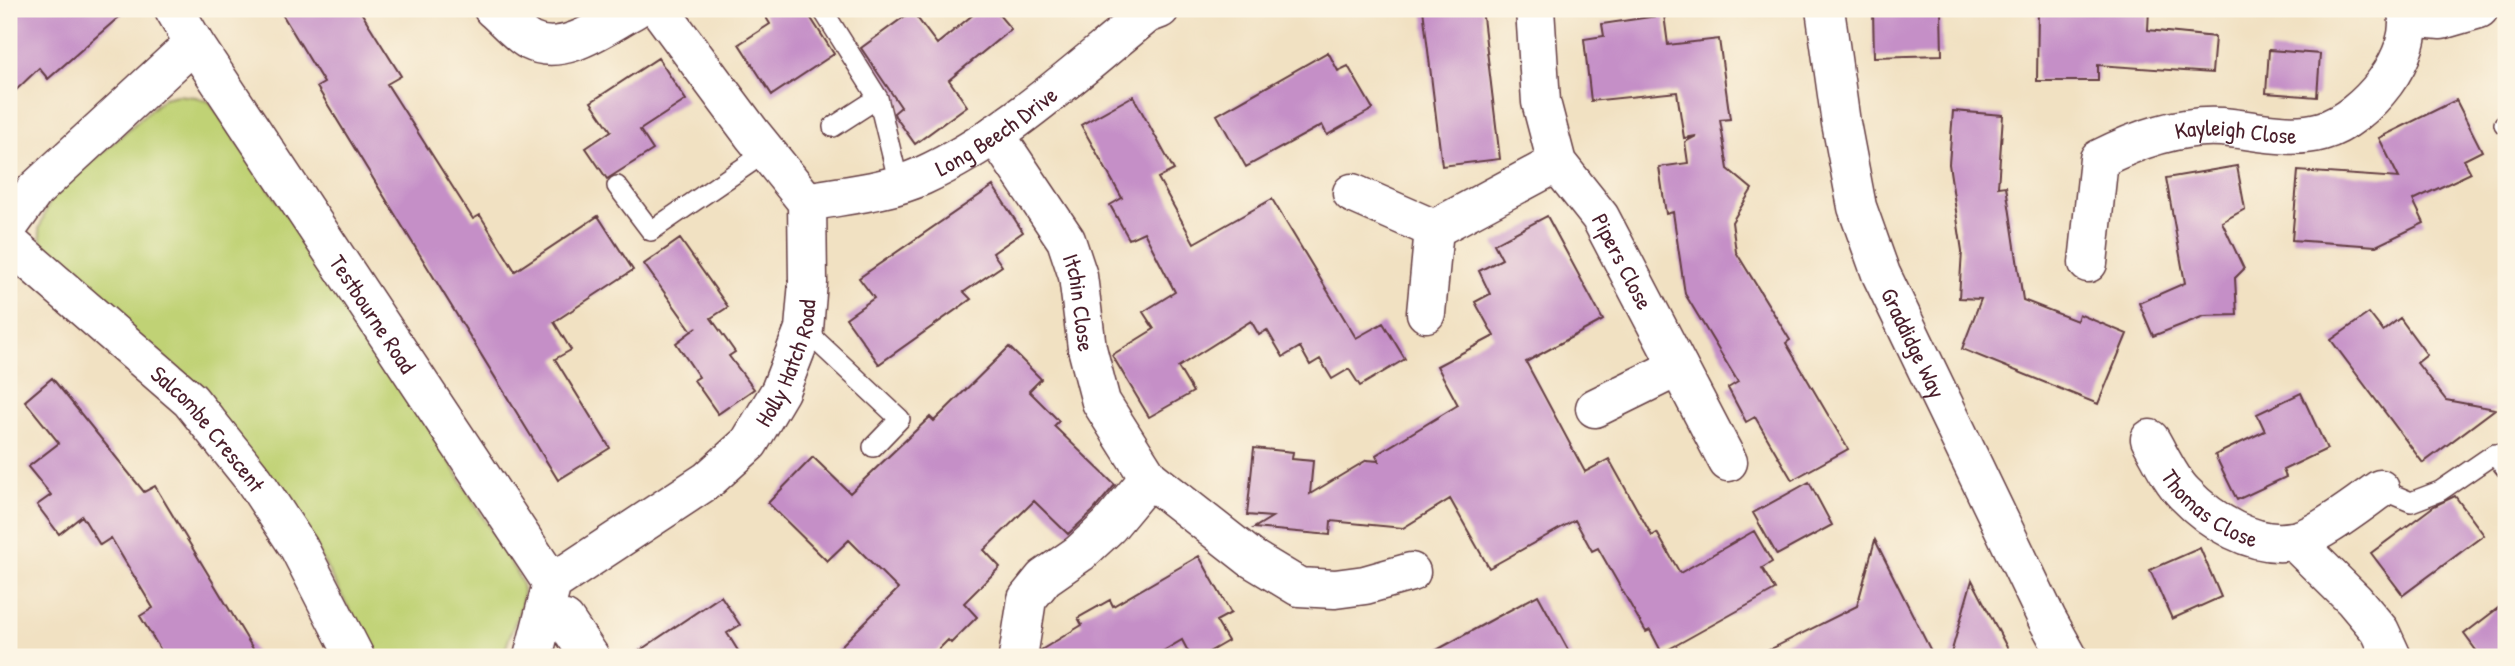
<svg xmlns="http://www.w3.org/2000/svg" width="2515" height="666" font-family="'Patrick Hand',sans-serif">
	<rect width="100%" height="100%" fill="#fcf5e5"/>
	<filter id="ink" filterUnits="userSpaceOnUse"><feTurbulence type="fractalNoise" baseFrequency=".0143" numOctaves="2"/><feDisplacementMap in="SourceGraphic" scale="14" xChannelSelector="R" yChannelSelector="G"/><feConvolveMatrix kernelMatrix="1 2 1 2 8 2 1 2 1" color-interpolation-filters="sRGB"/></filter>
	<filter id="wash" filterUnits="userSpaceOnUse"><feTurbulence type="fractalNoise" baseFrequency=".00686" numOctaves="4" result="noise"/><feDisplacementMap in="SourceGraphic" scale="28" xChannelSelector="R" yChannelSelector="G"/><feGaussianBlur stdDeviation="1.57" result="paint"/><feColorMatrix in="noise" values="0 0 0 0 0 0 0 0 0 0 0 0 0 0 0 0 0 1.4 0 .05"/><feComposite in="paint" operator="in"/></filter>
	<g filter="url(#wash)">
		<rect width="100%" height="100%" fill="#f1e1c2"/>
		<path fill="#c0d275" stroke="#857850" stroke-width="2" d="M177,95L196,97L210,102L408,392L511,564C515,571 520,578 522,585C528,603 506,636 504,657H375L316,548L43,250L39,229L51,198L164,98Z"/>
		<g id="blocks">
			<path fill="#c58fc7" d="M9,9H128L48,79L39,68L9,97Z
				M279,9H359L401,76L387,84L473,219L480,215L515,271L598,216L633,270L554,322L571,350L555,359L610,448L558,480L317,87L324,83Z
				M761,9H805L834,54L772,95L739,44L770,24Z
				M980,9H994L1011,29L949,80L967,106L915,144L895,116L894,113L901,107L861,48L912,11L937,44Z
				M1423,9H1482L1500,159L1442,166Z
				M1873,9H1941L1942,55L1874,57Z
				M2038,9H2149L2148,30L2215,37L2212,73L2098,65V81H2037Z
				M1664,15L1668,45L1719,39L1730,119L1720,120L1728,169L1752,189L1732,222L1736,252L1790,340L1786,343L1848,449L1792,480L1755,417L1746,422L1728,388L1738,382L1685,294L1673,212L1666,214L1659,167L1688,163L1685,142L1696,136L1684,138L1677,92L1591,101L1584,39L1604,36L1602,24Z
				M2269,50L2320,54L2317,97L2266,93Z
				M1328,52L1338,71L1348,66L1373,109L1327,135L1322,125L1246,167L1217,115Z
				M658,58L686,100L640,130L653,150L607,179L586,148L611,131L591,102Z
				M1133,96L1174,170L1158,178L1194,243L1272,199L1356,338L1383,323L1405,359L1360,386L1349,369L1332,379L1320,359L1310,365L1300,347L1283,357L1267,330L1259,335L1251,321L1178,367L1193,392L1149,417L1112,355L1154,329L1143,312L1175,292L1144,232L1129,239L1110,205L1122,198L1081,125Z
				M2456,100L2482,151L2464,160L2471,173L2413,200L2424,223L2376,246L2292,240L2298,171L2399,178L2379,138Z
				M1953,111L2003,115L1998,187L2006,186L2023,300L2077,321L2079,314L2127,334L2098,404L1962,349L1981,299L1959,298L1962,251L1949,164Z
				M2237,166L2245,209L2222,222L2244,269L2235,278L2237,315L2204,316L2153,336L2139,303L2185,283L2166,178Z
				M993,186L1023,232L993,253L1002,266L964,292L971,299L879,364L846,318L874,298L859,278Z
				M1547,216L1603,320L1526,362L1585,472L1609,459L1652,536L1657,533L1680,573L1754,531L1772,562L1762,568L1775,590L1662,653L1650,630L1646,632L1598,548L1592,551L1575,520L1489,568L1450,499L1403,528L1331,521L1330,535L1254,528L1272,517L1247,515L1254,448L1293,452L1292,459L1313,461L1310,494L1367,460L1379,461L1376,455L1458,405L1437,366L1494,336L1475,302L1490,294L1479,271L1502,259L1494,244Z
				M680,239L728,307L711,318L735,352L729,356L754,389L718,414L694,380L699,377L676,343L697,327L692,331L644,264Z
				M2369,313L2383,331L2400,318L2427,355L2417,363L2446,400L2495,409L2423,463L2331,340Z
				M1009,347L1041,379L1029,391L1059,421L1054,426L1115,485L1093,511L1068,534L1034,501L984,550L1000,567L964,603L977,617L951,643L948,640L931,657H830L898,589L849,540L827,561L768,503L813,457L850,493L930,417L934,421Z
				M52,378L144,492L155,486L258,657H165L140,616L153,608L111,538L100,545L82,516L59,534L37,505L51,495L28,467L59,443L25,401Z
				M2301,393L2327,449L2283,470L2286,477L2237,500L2215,455L2265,431L2257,414Z
				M1809,482L1832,525L1777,555L1753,513Z
				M2455,496L2484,535L2403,595L2371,553L2434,506Z
				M1875,540L1934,657H1755L1857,606Z
				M2200,548L2221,597L2172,619L2150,570Z
				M1199,556L1231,613L1216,621L1228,641L1200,657H1191L1182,640L1153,657H1040L1041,650L1082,625L1078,618L1110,600L1113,606Z
				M1972,580L2012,657H1950Z
				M1538,595L1572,657H1424L1497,617Z
				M721,596L740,625L727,633L742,657H630Z
				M2506,602V657H2481L2464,634Z"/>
		</g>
	</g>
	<g filter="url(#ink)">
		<use href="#blocks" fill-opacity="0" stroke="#633c42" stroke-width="2"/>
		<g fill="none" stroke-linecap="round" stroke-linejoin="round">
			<defs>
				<path id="service" d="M822,9L878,98L899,184
					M2504,124L2506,123
					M833,127L878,98
					M617,186L651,231L766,152
					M804,329L900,419L873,447
					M2380,489L2411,502L2440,491L2494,454L2506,469"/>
				<g id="minor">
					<path id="s1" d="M174,9L194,43L552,583"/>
					<path d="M493,9C505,19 517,34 530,41C564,58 605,25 635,9"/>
					<path id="s2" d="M1535,9L1541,102L1557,163L1600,217L1728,462"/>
					<path id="s3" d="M1825,9L1841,123L1857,207L1881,274L2047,619L2068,657"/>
					<path d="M2408,17L2441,20L2479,9"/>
					<path id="s4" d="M995,134L1066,240L1078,276L1087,348L1101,402L1149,478L1251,558L1299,587L1335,589L1365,585L1411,572"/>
					<path d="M1352,193L1434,229L1557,163"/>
					<path id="s5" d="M807,202C844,195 887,192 922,176C1004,139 1076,71 1147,14L1160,9"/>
					<path d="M9,226L35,190L194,43"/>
					<path id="s6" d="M9,243L190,400L254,480L299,548L355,657"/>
					<path id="s7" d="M2088,263L2099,159C2136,140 2179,124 2222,127C2255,130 2290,140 2322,131C2365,119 2419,54 2406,9"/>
					<path d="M1426,313L1434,229"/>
					<path d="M1595,408L1678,367"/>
					<path id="s8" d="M2150,439C2160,456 2170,479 2184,493C2211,521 2253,548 2293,541C2316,538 2360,503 2380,489"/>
					<path d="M2294,541L2354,600L2380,631L2392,657"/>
					<path d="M565,620L590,657"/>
					<path id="s9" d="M533,657L552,583L708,480L749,443L780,391L804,329L808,282L807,202L752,134L659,9"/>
					<path d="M1018,657L1027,599L1044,578L1080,553L1109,526L1149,478"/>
				</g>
			</defs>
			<use href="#service" stroke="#633c42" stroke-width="22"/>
			<use href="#minor" stroke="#633c42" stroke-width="41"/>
			<use href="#service" stroke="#fff" stroke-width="19"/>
			<use href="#minor" stroke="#fff" stroke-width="38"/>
		</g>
	</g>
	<g text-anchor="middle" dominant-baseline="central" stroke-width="5" stroke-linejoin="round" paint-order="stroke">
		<g font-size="23" fill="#4a1f2b" stroke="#fcf5e5">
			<text stroke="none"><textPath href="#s5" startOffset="205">Long Beech Drive</textPath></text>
			<text stroke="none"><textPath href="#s7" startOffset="247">Kayleigh Close</textPath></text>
			<text stroke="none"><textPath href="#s2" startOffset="275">Pipers Close</textPath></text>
			<text stroke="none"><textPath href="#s4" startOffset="192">Itchin Close</textPath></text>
			<text stroke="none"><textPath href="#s1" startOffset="364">Testbourne Road</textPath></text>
			<text stroke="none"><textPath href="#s3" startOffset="348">Graddidge Way</textPath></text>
			<text stroke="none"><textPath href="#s9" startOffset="408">Holly Hatch Road</textPath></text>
			<text stroke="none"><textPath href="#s6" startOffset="273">Salcombe Crescent</textPath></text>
			<text stroke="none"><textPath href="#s8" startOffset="94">Thomas Close</textPath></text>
		</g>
	</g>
	<rect width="2515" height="666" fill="none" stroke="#fcf5e5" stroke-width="35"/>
</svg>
